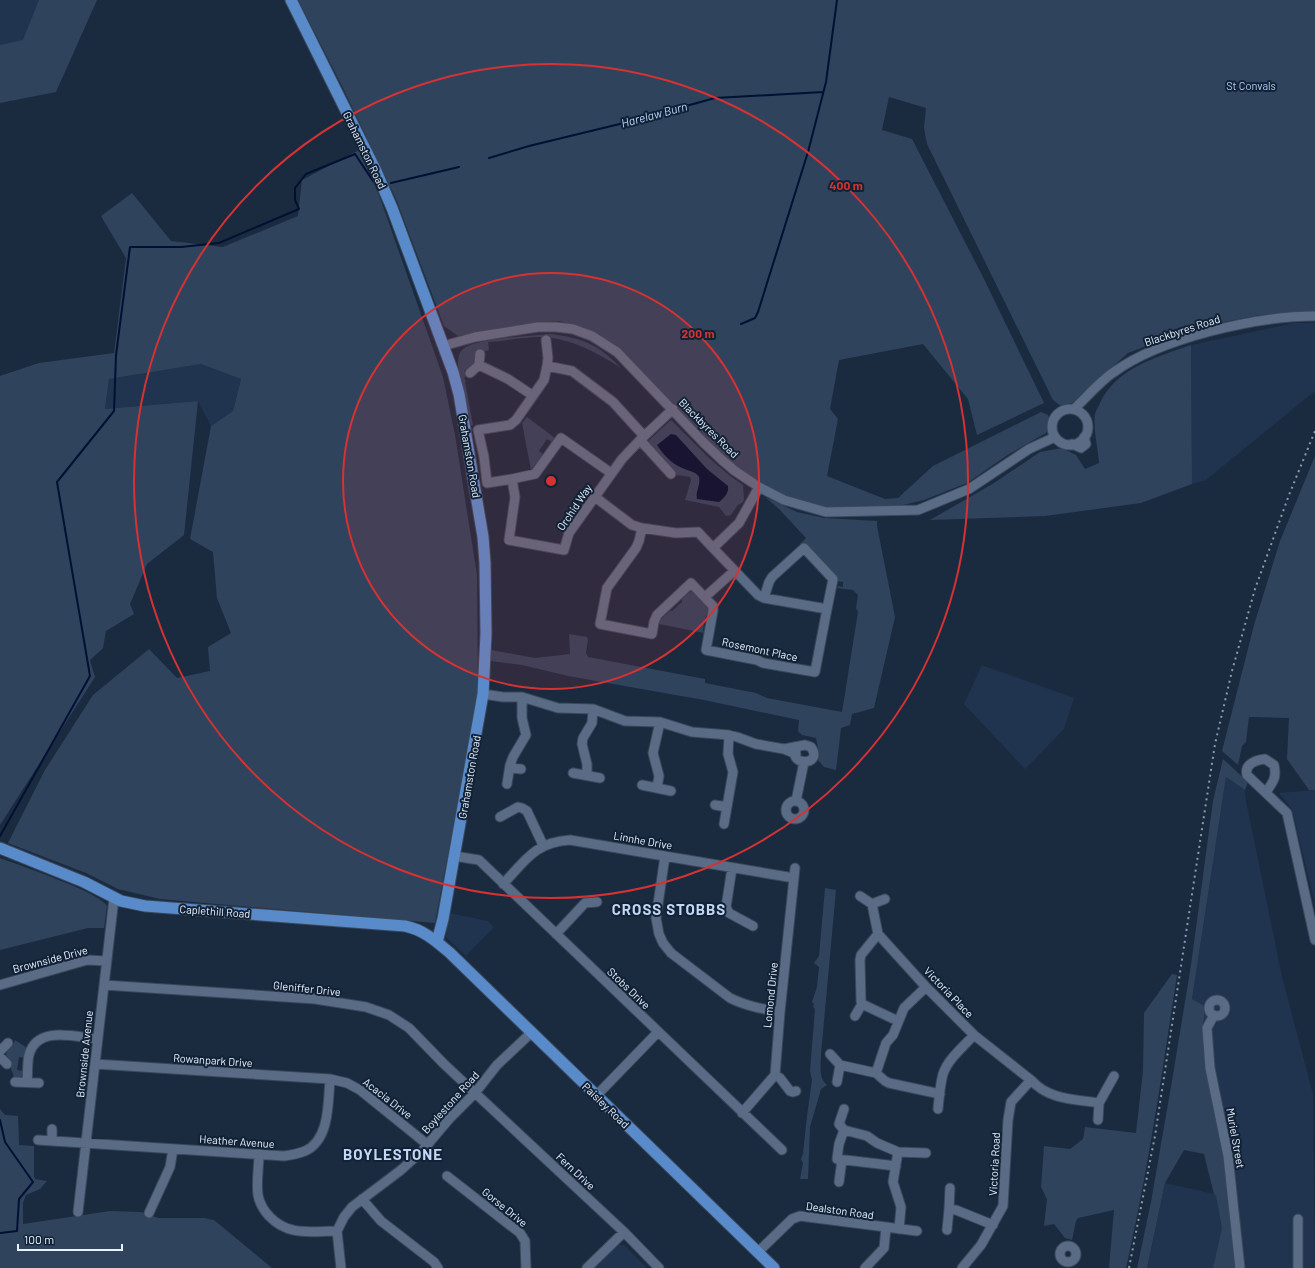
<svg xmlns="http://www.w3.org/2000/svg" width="1315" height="1268" font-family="Barlow,sans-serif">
	<rect width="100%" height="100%" fill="#1a2b40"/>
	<path fill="#20344f" d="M0,0H92L0,102Z
		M1294,323H1315V391L1206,480L1192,484L1191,345Z
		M201,364L241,379L233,411L211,426L198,401L105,409L109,379Z
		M982,665L1074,698L1064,729L1025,769L964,704Z
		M1226,777L1245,790L1246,801L1282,977L1313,1094L1315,1268H1147L1165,1183L1214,1194L1225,1169L1222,1148L1205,1064L1203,1027L1205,1009L1203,1005L1192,999Z
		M1315,790V904L1292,809L1279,793Z
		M449,913L488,921L494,927L466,956L446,937Z
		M618,1245H624L647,1268H593Z"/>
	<path fill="#2f435d" d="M39,0H97L56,92L0,103V45L23,40Z
		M298,0H1315V312L1260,315L1193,328L1128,353L1072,403L1061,406L1053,400L927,144L924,128L926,108L889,97L882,130L912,139L983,277L1044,403L977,435L968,399L923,344L839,360L830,409L838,419L827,476L885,499L898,498L933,466L1041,412L1048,415L1051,423L1046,433L1009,454L967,483L924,500L890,508L850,509L817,507L780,493L746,475L710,444L616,345L586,328L559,321L540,322L458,336L444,326L396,199L343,88Z
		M359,150L379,195L443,377L455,435L477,575L478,695L435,923L160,899L118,889L86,873L8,843L45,770L93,695L149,649L177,678L210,671L208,647L231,633L217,598L213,552L190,539L211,426L233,411L241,379L201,364L109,379L105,409L198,401L184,535L147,564L130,604L134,614L106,631L103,648L90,660L95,677L0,825V376L39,363L114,353L126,258L101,216L132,193L171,241L223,247L298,216L302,180Z
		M550,334C583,338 598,344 622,369C597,352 570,338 540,337C523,337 505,341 488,342L489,350L486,351L476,350L474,363L464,371L467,375L464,378L466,381L465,382L473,425L471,426L458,365C458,360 458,354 462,350C473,338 532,336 550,334Z
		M1191,345L1192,484L1141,503L1045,516L930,520L994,483L1040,452L1062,448L1076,455L1085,469L1099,463C1098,448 1093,429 1095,414C1096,410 1099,406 1100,403C1116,368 1157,357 1191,345Z
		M527,417L555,438L552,442L547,439L539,451L543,454L531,470L522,423Z
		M671,420L709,458L729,475L743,485L744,499L743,502L737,506L731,515L726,516L719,507L685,500L691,480L690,477L677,475L674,473L646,443Z
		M1315,456V790H1309L1287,759L1289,718L1249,717L1246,742L1242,746L1238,765L1222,751L1254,625L1280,541Z
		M765,497L797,512L824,518L877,521V526L895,617L874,708L852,714L850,725L841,728L836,770L824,767L817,759L819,753L816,738L802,735L798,731L799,720L704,700L568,676L522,665L491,661V650L535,658L570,654L569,634L587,637L588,639L586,653L588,657L705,679V683L756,693L767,698L842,712L858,612L856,608L858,595L853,590L837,588L838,586L843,587V582L836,581V578L805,543L802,545L800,544L806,538L779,509Z
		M691,591L709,609L708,614L706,616L703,629L704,633L659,624L660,620L670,611H672L682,602V599Z
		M1223,759L1248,782L1245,790L1226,777L1192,999L1203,1005L1205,1009L1203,1027L1205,1064L1222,1148L1235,1268H1213L1222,1228L1216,1195L1214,1194L1204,1154L1184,1150L1165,1183L1147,1268H1137L1151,1202L1173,1075L1191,965L1213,801Z
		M0,858C18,865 100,892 107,906L104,928H88L0,950Z
		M825,888L836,890L821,1054C821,1064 818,1078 827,1085L821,1089L810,1127L808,1179H800L803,1163L801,1159L803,1154L807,1116L812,1080L810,1071L815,1009L813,1007L814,1004L812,1002L817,987L819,967L814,963L819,956Z
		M1172,974L1177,975C1162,1073 1148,1171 1126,1268H1109L1114,1210L1078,1218L1076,1221L1072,1240L1065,1238L1054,1224L1044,1226L1047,1199L1041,1187L1044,1146L1070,1149L1083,1139L1085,1127L1136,1133L1143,1071L1144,1013Z
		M15,1040L27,1048L25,1058L19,1057L17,1070L24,1071L23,1075L19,1078L14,1077L10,1066V1061L6,1056C6,1049 14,1046 15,1040Z
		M0,1109L5,1115L18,1116L19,1145L34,1146V1176L35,1179L47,1181L40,1189L26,1195L23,1203V1224L110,1211L141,1212L158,1218H204L214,1220L272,1268H0Z"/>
	<path fill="#001134" d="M671,434L676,435L707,469L728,486C729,493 725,497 719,502L697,499C695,492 701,484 699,477C696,471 685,470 680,467C671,463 662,453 657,445Z"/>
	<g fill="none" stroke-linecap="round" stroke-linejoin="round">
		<path stroke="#001134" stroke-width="2" d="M489,158L529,146L632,121L715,98L823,92
			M391,183L459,167
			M741,324L755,318L758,312L808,152L826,82L837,0
			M0,836L90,676L57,482L114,411L116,355L130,247H181L219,243L299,209L295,200V188L306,174L355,154L373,181
			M0,1120L5,1142L33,1182L19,1199L17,1231L0,1233"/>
		<defs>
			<path id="minor" d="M546,340L548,358L547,366
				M443,346L475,337L538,327H556L573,329L592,336L617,352L703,442L722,460L735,471L759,487L784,500L826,512L918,510L969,489L1029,449L1055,437
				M479,365L508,379L532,395
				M470,373L479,365L480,354
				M1074,409C1087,397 1100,381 1114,372C1161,338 1257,316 1315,316
				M1052 427a18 18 0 1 1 36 0a18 18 0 1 1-36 0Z
				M644,436L613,402L572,371L547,366L544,380L516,420L510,425L478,430L484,457L487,483L512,479L515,497L509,540L564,550L569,533L622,459L640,440L673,409
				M640,440L671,474
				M1072,444L1081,448L1086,444L1084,437
				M512,479L535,474L561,438L611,473
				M595,497L632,525L642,528
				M713,548L698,532L676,533L642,528L639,541L636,548L607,588L600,624L652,634L654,622L657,615L691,583L713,606V611L706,650L757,660L763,663L815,672L827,609L764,598L758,595L713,548L739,523L759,487
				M705,597L734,571
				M764,598L769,582L772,577L804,548L833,579L827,609
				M483,694L503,697H522L558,708L593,709L625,721L660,722L692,732L729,735L737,737L756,744L784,749
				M796,754L784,749L805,745L811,747C825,768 782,765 799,746
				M510,768L521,769
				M573,773L600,778
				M587,775V764L582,744L583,738L592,723L593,709
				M507,784L510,765L513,757L526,735L522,718V697
				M642,785L671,791
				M657,788L659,776L653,753L660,722
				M1266,792C1273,782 1277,778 1274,765L1265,759C1256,760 1244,764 1247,775L1287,813L1315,940
				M796,801L804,762
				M786 810a9 9 0 1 1 18 0a9 9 0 1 1-18 0Z
				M715,805L727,807
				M500,817L518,807L522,808L527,811L543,845
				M724,824L733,772L728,754L729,735
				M454,856L479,860L782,1150
				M665,856L656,918L659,934L663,943L671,953L730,998C746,1006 763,1009 780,1012
				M732,868L726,907L729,913L753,926
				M503,884C525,861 535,842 570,840L794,878
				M860,896L872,904
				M885,899L872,904L878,934L926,987L974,1035L1031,1080C1049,1100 1074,1099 1099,1103L1114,1076
				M556,934L585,903L597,902
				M878,934L861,955L860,960L861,1001L862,1004L898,1021
				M0,985L87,960L106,961
				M104,985L315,999L366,1007L389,1015L409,1028L444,1064L624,1232L659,1268
				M1209 1008a8 8 0 1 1 16 0a8 8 0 1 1-16 0Z
				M1214,1015L1207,1028L1210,1068L1228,1156L1240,1268
				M855,1016L862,1004
				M0,1051L8,1043
				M830,1054L840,1065L876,1073L885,1081L889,1083L940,1094
				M0,1057L7,1064
				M95,1064L330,1079L347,1083L360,1090L428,1145
				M876,1073L886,1043L893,1035L904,1008L926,987
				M775,1075L780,1078L790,1091L793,1092L796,1091
				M15,1082L39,1083
				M27,1082C28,1074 27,1063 29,1055C37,1025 75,1037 97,1039
				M837,1082L840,1065
				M596,1096L658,1032
				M938,1109C939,1098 940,1085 943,1074C948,1059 963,1047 974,1035
				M742,1113L775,1075L780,1012L795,868
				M1098,1120L1099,1103
				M844,1130L839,1124L844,1109
				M38,1140L284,1156C291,1155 298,1154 305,1151C330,1140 328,1102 330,1079
				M52,1141V1129
				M898,1152L926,1153
				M259,1154C259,1167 256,1182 258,1195C259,1202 264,1211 269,1216C289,1237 311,1231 337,1231
				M896,1166L837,1159L839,1144L844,1130L867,1136L877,1143L898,1152L893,1182L901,1207L899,1229
				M447,1176L520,1233L525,1241L526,1268
				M839,1182L842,1160
				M950,1188L949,1209L956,1210L993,1225
				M362,1199L381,1221L434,1262L438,1268
				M78,1212L114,898
				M149,1213L170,1167L173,1149
				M1298,1219V1268
				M947,1230L949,1209
				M1060 1254a8 8 0 1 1 16 0a8 8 0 1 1-16 0Z
				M758,1252L792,1219L800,1216L917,1231
				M341,1268L337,1231L344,1217L352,1207L401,1170L422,1151L450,1118L475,1093L497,1065L532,1032
				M587,1268L624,1232
				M865,1268L884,1248L886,1228
				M962,1268L981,1245L1003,1206L1008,1120L1011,1102L1031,1080"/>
			<path id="major" d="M291,0L376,171L392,208L453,372L459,394L483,537L485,563L486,634L483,694L443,919L437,942
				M0,848L84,882L121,901L145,906L405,926C424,930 436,941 450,953L774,1268"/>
		</defs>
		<use href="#minor" stroke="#3b485a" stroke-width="11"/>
		<use href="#major" stroke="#3b485a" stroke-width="13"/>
		<use href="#minor" stroke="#5a6c85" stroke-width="9"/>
		<use href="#major" stroke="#598aca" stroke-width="11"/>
		<path stroke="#8d9aaa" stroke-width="2" stroke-dasharray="2 4" stroke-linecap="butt" d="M1129,1268L1155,1136L1215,744L1232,671L1255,589L1289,495L1315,431"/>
	</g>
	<circle cx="551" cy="481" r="208" fill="#d73233" fill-opacity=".12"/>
	<g fill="none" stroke="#d73233" stroke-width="2">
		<circle cx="551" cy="481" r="208"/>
		<circle cx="551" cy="481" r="417"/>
	</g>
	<g text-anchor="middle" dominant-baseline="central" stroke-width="4" stroke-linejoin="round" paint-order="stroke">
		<g font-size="11" fill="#b0cdf5" stroke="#112136">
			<text x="1251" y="85">St Convals</text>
		</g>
		<g font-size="11" fill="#e9f2fe" stroke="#112136">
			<text transform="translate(365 150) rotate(64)">Grahamston Road</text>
			<text transform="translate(1182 330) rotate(-18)">Blackbyres Road</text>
			<text transform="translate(709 428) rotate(45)">Blackbyres Road</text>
			<text transform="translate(470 456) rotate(80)">Grahamston Road</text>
			<text transform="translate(574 507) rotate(-56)">Orchid Way</text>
			<text transform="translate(760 649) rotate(12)">Rosemont Place</text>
			<text transform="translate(469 777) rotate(-80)">Grahamston Road</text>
			<text transform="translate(643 840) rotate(10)">Linnhe Drive</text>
			<text transform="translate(215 911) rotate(4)">Caplethill Road</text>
			<text transform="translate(50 959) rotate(-15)">Brownside Drive</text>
			<text transform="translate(307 988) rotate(6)">Gleniffer Drive</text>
			<text transform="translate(629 988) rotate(44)">Stobs Drive</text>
			<text transform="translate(949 992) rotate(46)">Victoria Place</text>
			<text transform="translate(770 995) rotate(-84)">Lomond Drive</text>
			<text transform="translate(84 1054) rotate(-84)">Brownside Avenue</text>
			<text transform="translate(213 1060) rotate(4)">Rowanpark Drive</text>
			<text transform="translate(388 1098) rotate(38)">Acacia Drive</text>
			<text transform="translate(450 1102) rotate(-48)">Boylestone Road</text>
			<text transform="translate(606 1105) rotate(44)">Paisley Road</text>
			<text transform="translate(1236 1138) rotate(80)">Muriel Street</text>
			<text transform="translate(237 1141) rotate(4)">Heather Avenue</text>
			<text transform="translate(994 1164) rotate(-87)">Victoria Road</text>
			<text transform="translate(576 1171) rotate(43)">Fern Drive</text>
			<text transform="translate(505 1207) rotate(39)">Gorse Drive</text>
			<text transform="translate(840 1210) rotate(8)">Dealston Road</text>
		</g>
		<g font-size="12" font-style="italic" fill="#b8d6fe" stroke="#112136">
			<text transform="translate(654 114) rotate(-15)">Harelaw Burn</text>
		</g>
		<g font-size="15" font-weight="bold" letter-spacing="1" fill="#c2d8f4" stroke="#112136">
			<text x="669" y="909">CROSS STOBBS</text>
			<text x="393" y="1154">BOYLESTONE</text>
		</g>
	</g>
	<circle cx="551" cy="481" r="6" fill="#d73233" stroke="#112136" stroke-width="2"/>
	<g font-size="12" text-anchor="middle" font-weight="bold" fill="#d73233" stroke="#112136" stroke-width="4" stroke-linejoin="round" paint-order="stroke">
		<text x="846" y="190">400 m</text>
		<text x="698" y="338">200 m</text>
	</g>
	<path d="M18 1244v6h104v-6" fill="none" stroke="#e9f2fe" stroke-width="2"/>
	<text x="24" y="1244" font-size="12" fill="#e9f2fe" stroke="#112136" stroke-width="3" paint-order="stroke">100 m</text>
</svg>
